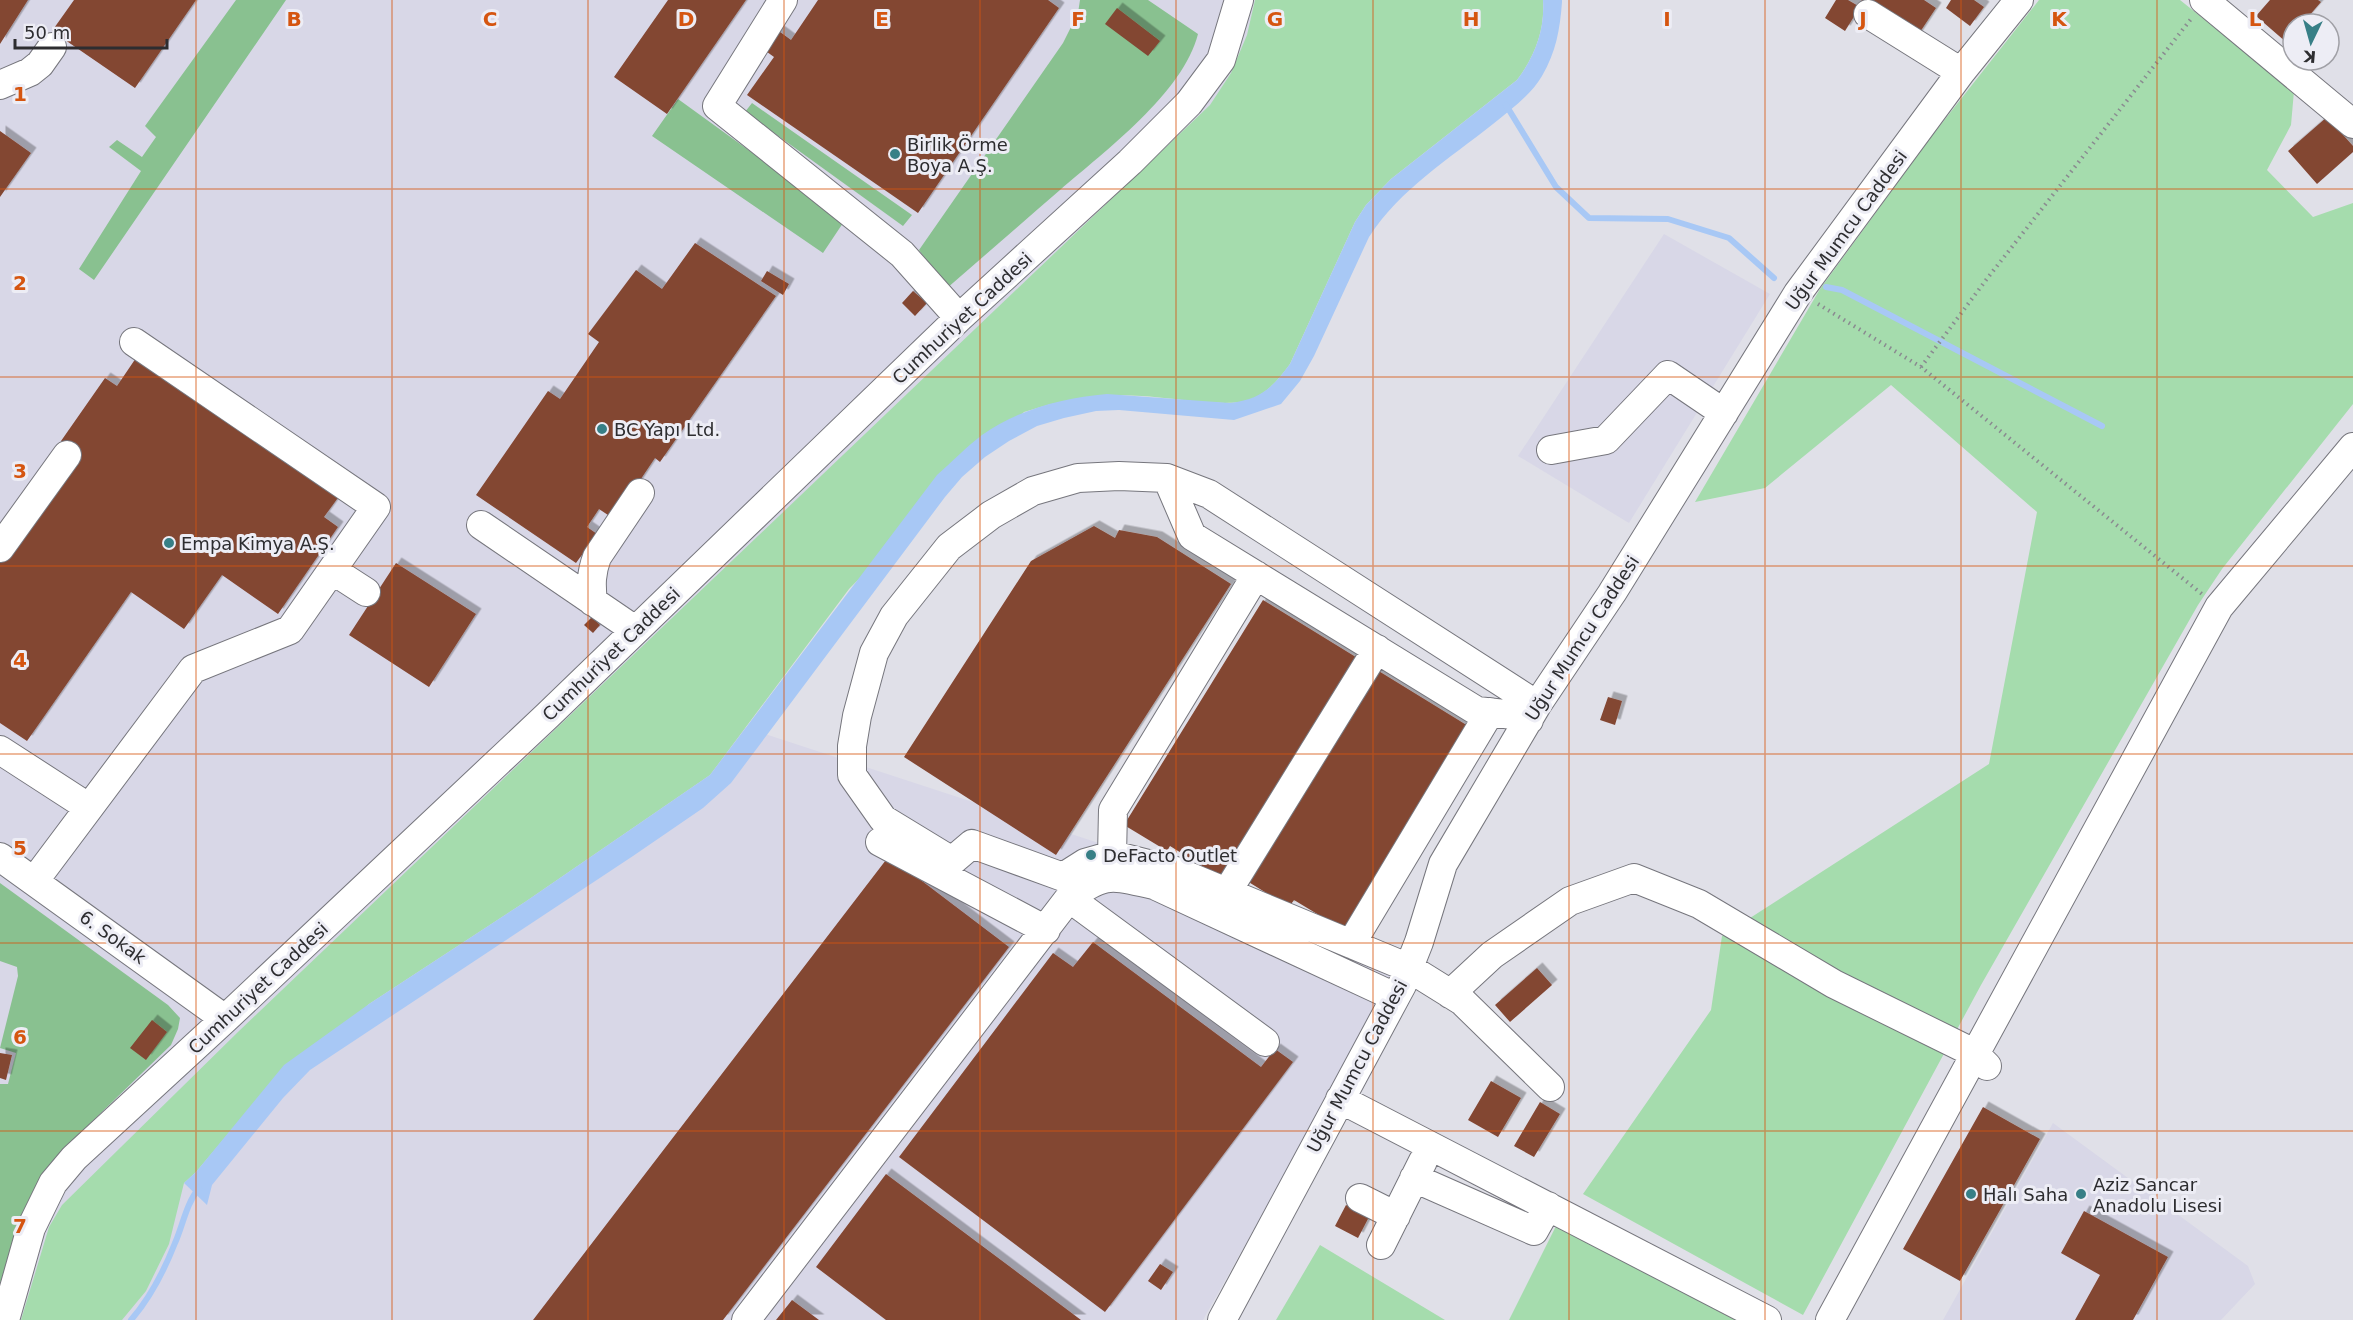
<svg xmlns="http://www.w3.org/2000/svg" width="2353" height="1320" font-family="'DejaVu Sans',sans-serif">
	<defs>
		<filter id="shadow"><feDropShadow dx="5.5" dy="-5.5" stdDeviation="0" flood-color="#0004"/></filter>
	</defs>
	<rect width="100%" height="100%" fill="#e0e0e8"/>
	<path fill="#d8d7e7" d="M0,0H1500L1069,345L728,722L1111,847L1395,977L1203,1320H0Z
		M1664,234L1770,294L1629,523L1518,456Z
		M2053,1123L2248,1266L2255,1284L2221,1320H1943Z"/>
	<path fill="#a5dcad" d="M1255,0H1543C1545,30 1535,56 1517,80L1391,179L1366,205L1355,222L1290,364C1279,379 1267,394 1249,400C1227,408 1168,397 1142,396C1099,393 1065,399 1024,412L849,589L710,775L525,902L369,1004L239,1121L196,1172L184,1183L169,1244L146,1291L122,1320H21L49,1227L62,1205L239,1031L1210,105L1231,73L1247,35Z
		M2039,0H2180L2294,91L2291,125L2267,170L2313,217L2353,203V404L2222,569L2198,605L1981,985L1803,1315L1583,1194L1711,1010L1722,936L1989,764L2037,512L1891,385L1765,488L1695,502L1820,289L1931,137Z
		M1559,1220L1749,1320H1509Z
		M1320,1245L1445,1320H1276Z"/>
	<path fill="#89c190" d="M236,0H286L94,280L79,269L141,171L109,147L117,140L142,157L156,137L145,126Z
		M1080,0H1148L1198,34C1183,93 1105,151 1060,190C1022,223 984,256 946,289L919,250L1063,43L1078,13Z
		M678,99L845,220L823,253L652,136Z
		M752,103L912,215L903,226L745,112Z
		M0,883L168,1005L180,1018L178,1029L171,1045L74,1139L15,1235L0,1284V1084H8L16,1053L0,1048L18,976L17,967L0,961Z"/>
	<path fill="#a8c8f5" d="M1543,0H1562V2C1560,29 1556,52 1542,76C1531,95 1510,110 1493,124C1449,159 1400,189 1369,237L1314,356L1300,381L1281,404L1234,420L1119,410L1096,411L1064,418L1037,426L1009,441L985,457L962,477L945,497L731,783L703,808L633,856L310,1070L283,1098L212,1185L207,1205L184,1183L196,1172L284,1065L369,1004L525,902L710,775L937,475C952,462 966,447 982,435C1019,409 1063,398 1107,394L1230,403C1261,399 1272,388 1290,364L1355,222L1366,205L1391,179L1517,80C1535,56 1545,30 1543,0Z"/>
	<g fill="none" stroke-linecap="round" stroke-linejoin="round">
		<path stroke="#a8c8f5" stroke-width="6" d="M1506,105L1556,187L1589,218L1668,219L1729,238L1774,278
			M1826,287L1842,290L2102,426
			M131,1320C151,1297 164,1271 175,1243C183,1225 186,1204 199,1188"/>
	</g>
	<path fill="#834632" filter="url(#shadow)" d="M0,0H28L0,44Z
		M74,0H196L135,88L52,31Z
		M668,0H746L667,114L614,77Z
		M818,0H1048L1059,8L918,213L747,95L774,57L763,49L776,29L791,40Z
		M1836,0H1848L1860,7L1845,31L1825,18Z
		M1861,0H1924L1936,8L1916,38Z
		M1951,0H1974L1984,7L1970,26L1946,8Z
		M2270,0H2318L2321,2L2302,24H2293V35L2286,42L2256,16Z
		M1117,8L1160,41L1148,56L1105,24Z
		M2327,117L2353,146V152L2317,184L2288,151Z
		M0,131L31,153L0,197Z
		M695,243L776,296L660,462L655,458L614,519L599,509L587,527L597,534L576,563L476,495L548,391L560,399L599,342L588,334L636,270L662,289Z
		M767,271L789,284L783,295L761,281Z
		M913,291L927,303L915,316L902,303Z
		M138,355L340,495L324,517L338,527L278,614L222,575L184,629L131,592L27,741L0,723V560L76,451L61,441L105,378L117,386Z
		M1094,526L1115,538L1119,530L1157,537L1231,584L1056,855L904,757L1031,561Z
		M396,563L476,614L429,687L349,635Z
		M1263,600L1359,659L1223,879L1170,846L1167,851L1124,825Z
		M592,617L600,625L593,633L584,625Z
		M1377,670L1473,729L1347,932L1294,900L1289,907L1247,881Z
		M1608,697L1622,701L1615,725L1600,720Z
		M889,856L1009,947L723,1320H533Z
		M1093,942L1261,1067L1275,1049L1293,1062L1105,1312L899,1157L1053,953L1073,967Z
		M1537,968L1552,985L1510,1022L1495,1005Z
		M152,1020L167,1032L146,1060L130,1048Z
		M0,1053L12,1055L6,1080L0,1078Z
		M1491,1081L1521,1098L1498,1137L1468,1120Z
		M1540,1102L1560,1114L1534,1157L1514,1146Z
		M1983,1107L2040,1139L1960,1281L1903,1249Z
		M886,1174L1081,1320H886L816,1267Z
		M1346,1205L1369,1217L1358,1238L1335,1226Z
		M2084,1211L2168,1257L2133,1320H2075L2100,1275L2061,1253Z
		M1160,1264L1173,1272L1161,1290L1148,1281Z
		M792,1300L819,1320H776Z"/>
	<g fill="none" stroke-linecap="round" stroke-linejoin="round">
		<defs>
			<path id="minor" d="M783,0L717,106L902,254L959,318
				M2204,0L2353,124
				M1868,14L1961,72
				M0,85L30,72L40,64L52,47
				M1551,450L1606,440L1668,375L1724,413
				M1167,478L1192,536L1477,711L1514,715L1529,720
				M481,525L635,630
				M0,548L67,455
				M332,570L366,592
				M593,602C591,585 591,573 597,557L640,493
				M1537,705L1209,494L1167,478L1119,476L1078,478L1033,491L991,515L949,547L894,616L874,653L857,716L852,746V775L883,819L952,861L972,844L1063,877L1085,863L1113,855L1176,871L1409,968L1462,1001L1550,1087
				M0,750L88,807
				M880,842L1046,930
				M1112,856L1113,810L1256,575
				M0,857L225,1019
				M35,880L193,669L290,630L376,507L134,342
				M1227,892L1377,649
				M1069,898L1265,1042
				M1351,944L1490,712
				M1450,994L1492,955L1570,901L1634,878L1699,904L1834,984L1974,1053L1987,1066
				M1340,1099L1767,1320
				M1414,1178L1534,1231L1548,1206
				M1360,1198L1396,1216
				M1381,1245L1423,1161
				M5,1320L31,1228L53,1183L74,1158L225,1019L548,715L959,318L1130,162L1189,103L1221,60L1239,0
				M746,1320L1069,898C1106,871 1111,876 1154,885L1395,997
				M1222,1320L1402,985L1419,942L1443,864L1537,705L1612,593L1798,293L1961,72L2019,0
				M1830,1320L2219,607L2353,447"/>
		</defs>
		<use href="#minor" stroke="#76767d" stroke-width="30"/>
		<path stroke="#8a8a90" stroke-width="4" stroke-dasharray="1.5 4.5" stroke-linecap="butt" d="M1818,304L1921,367L2202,594
			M1921,367L1986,280L2191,19"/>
		<use href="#minor" stroke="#fff" stroke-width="28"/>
	</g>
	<path fill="none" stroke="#d55510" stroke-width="1.5" stroke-opacity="0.55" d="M196,0V1320M392,0V1320M588,0V1320M784,0V1320M980,0V1320M1176,0V1320M1373,0V1320M1569,0V1320M1765,0V1320M1961,0V1320M2157,0V1320M0,189H2353M0,377H2353M0,566H2353M0,754H2353M0,943H2353M0,1131H2353"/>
	<g fill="#377f86" stroke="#ededf5" stroke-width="2">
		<circle cx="895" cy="154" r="6"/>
		<circle cx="602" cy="429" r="6"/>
		<circle cx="169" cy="543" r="6"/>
		<circle cx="1091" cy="855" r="6"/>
		<circle cx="1971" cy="1194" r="6"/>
		<circle cx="2081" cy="1194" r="6"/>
	</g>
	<g text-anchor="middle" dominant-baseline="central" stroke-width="6" stroke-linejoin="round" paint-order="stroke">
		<g font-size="18" fill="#2d2d30" stroke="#ededf5" text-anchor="start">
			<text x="907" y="144">Birlik Örme<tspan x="907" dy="21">Boya A.Ş.</tspan></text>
			<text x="614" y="429">BC Yapı Ltd.</text>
			<text x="181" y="543">Empa Kimya A.Ş.</text>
			<text x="1103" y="855">DeFacto Outlet</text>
			<text x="2093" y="1184">Aziz Sancar<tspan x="2093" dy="21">Anadolu Lisesi</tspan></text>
			<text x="1983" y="1194">Halı Saha</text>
		</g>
		<g font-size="18" fill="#2d2d30" stroke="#ededf5">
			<text transform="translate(1846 230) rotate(-54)">Uğur Mumcu Caddesi</text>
			<text transform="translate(962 318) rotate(-43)">Cumhuriyet Caddesi</text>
			<text transform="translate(1582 638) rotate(-57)">Uğur Mumcu Caddesi</text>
			<text transform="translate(611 654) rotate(-44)">Cumhuriyet Caddesi</text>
			<text transform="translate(113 937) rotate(36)">6. Sokak</text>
			<text transform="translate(258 988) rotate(-43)">Cumhuriyet Caddesi</text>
			<text transform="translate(1357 1066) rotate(-62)">Uğur Mumcu Caddesi</text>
		</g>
	</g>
	<g font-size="20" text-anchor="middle" font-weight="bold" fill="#d55510" stroke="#ededf5" stroke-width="6" stroke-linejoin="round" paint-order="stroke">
		<text x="294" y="26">B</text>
		<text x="490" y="26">C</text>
		<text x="686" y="26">D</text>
		<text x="882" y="26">E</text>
		<text x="1078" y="26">F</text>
		<text x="1275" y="26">G</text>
		<text x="1471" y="26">H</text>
		<text x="1667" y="26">I</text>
		<text x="1863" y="26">J</text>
		<text x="2059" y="26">K</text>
		<text x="2255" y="26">L</text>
		<text x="20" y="101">1</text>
		<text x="20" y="290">2</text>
		<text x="20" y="478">3</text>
		<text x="20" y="667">4</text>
		<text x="20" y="855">5</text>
		<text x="20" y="1044">6</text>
		<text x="20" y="1233">7</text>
	</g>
	<g transform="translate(2311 42) rotate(185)"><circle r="28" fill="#ededf5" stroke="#a0a0a6" stroke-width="1.5"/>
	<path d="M0-4.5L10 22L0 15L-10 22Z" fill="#377f86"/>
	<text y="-9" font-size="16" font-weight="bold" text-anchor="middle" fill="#2d2d30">K</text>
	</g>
	<path d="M15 39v9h152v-9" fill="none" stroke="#2d2d30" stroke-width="3"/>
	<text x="24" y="39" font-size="18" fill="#2d2d30" stroke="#ededf5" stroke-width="4.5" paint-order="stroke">50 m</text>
</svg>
